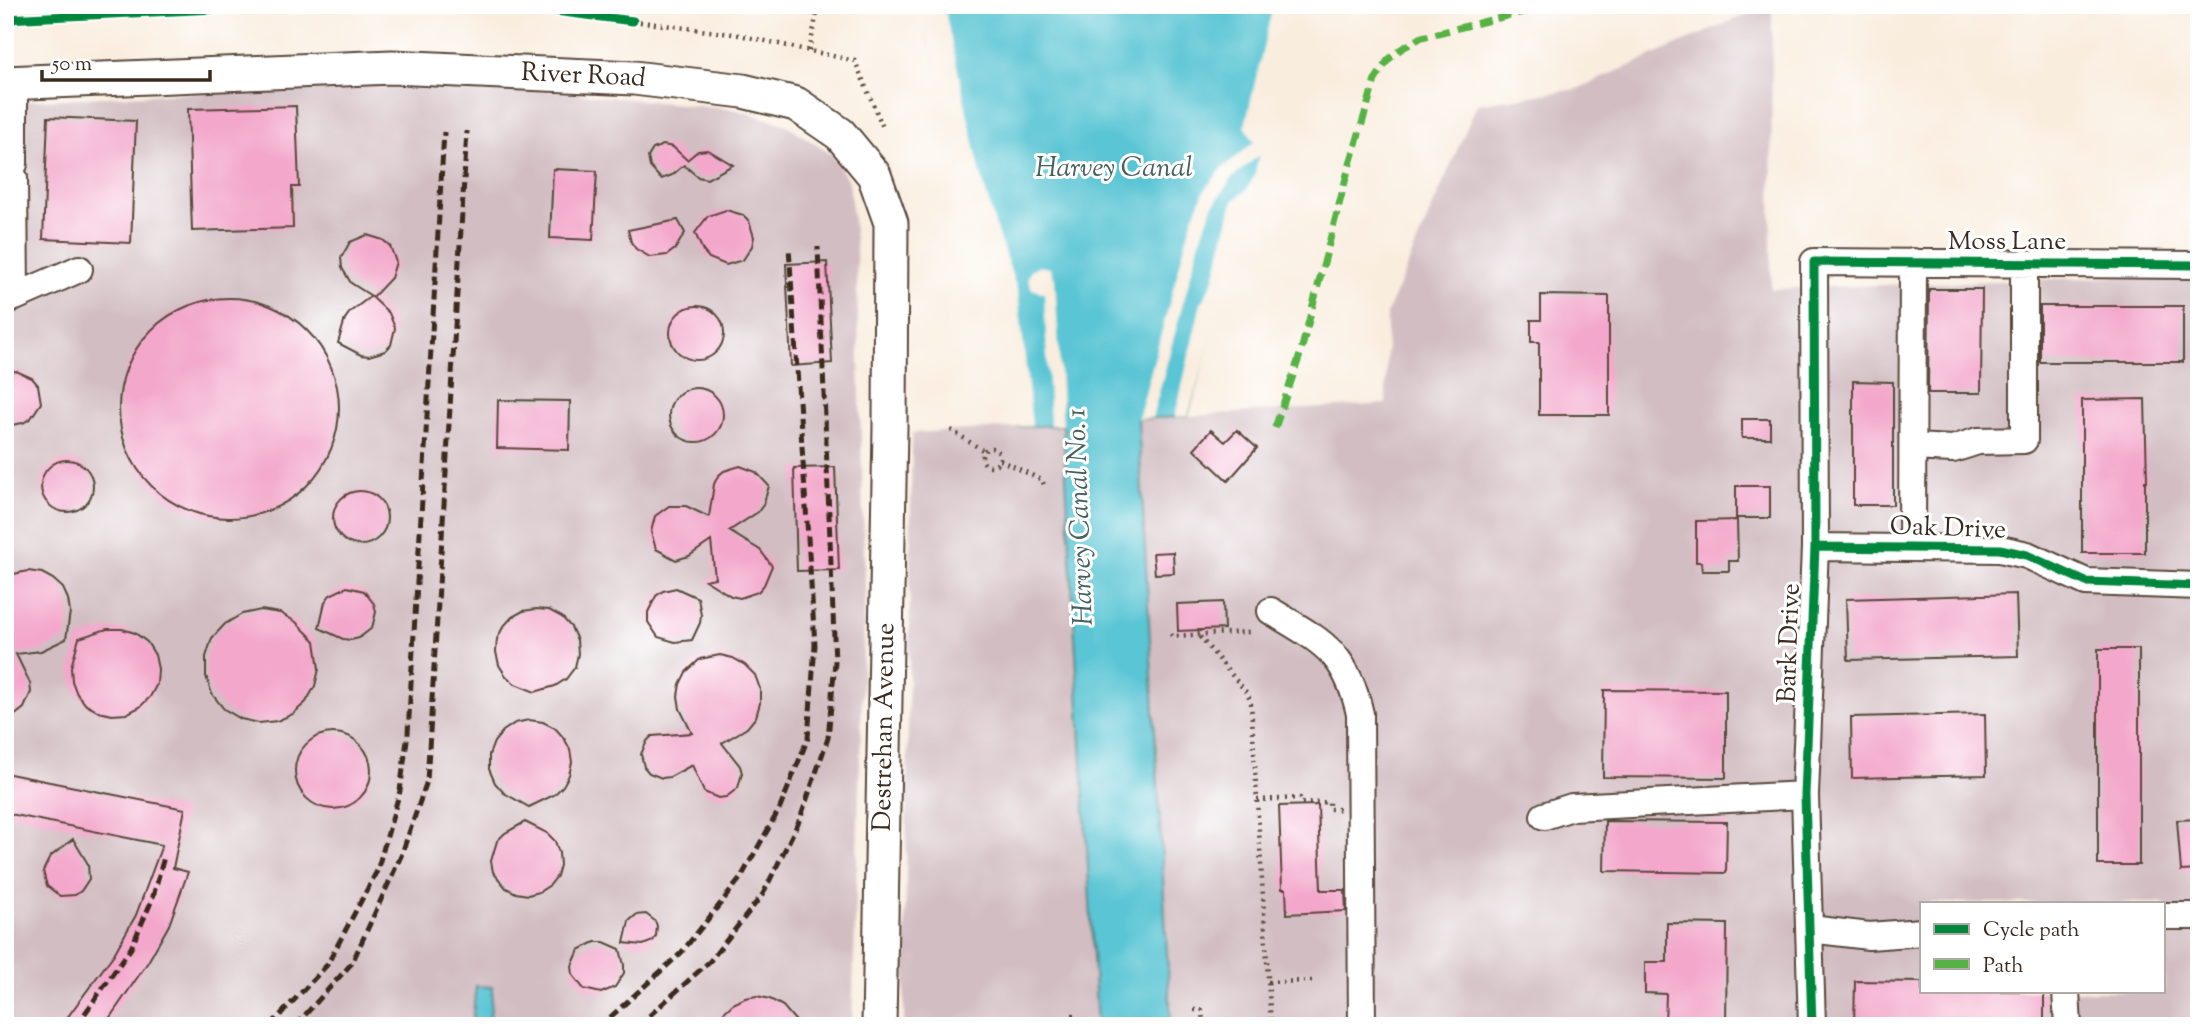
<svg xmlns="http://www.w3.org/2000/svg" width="2204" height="1031" font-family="'Sorts Mill Goudy',serif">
	<rect width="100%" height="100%" fill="#fff"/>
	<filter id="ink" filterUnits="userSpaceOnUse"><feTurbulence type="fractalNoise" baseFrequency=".0143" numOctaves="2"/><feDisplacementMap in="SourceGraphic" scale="14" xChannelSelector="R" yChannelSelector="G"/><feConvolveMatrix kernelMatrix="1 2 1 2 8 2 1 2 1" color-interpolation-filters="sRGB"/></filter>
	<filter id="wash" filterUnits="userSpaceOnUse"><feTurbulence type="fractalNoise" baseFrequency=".00686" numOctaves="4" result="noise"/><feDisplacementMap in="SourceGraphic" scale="28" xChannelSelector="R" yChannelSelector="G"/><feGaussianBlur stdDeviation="1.57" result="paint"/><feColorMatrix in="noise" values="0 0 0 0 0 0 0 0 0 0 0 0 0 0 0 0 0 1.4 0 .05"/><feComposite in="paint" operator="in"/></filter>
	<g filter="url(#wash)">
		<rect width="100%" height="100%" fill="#f9edde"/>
		<path fill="#d2bec2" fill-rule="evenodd" d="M1768,5H1772L1771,289L2199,274V1026H1171L1138,419L1386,404L1387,313L1477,104L1577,89ZM1922,903H2164V991H1922Z
			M448,80L737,110L787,125L832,155L849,182L856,249L865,589L852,1026H5V102Z
			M1063,425L1097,1026H904L912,433Z"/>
		<path fill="#5ac5d4" stroke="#4a7879" stroke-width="2" d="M918,5H1288L1254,142L1267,167L1246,208L1188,416L1138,419L1171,1026H1097L1063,425L1018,427L1006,295Z
			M476,986L493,987L489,1026L472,1025Z"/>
		<path fill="#f9edde" d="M915,5H943L944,7L980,171L997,232L1018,292L1032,426L1014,427L1002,296L927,38Z
			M1273,5H1292L1284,29L1258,141L1270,169L1250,209L1188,416L1175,417L1201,303L1214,279L1233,201L1246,190L1254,177L1259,155L1232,178L1213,205L1199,244L1152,418L1138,419L1191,223L1205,189L1221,170L1254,142L1245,126Z
			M1038,266L1050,268L1055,279L1063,425H1050L1044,293L1032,289L1028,278L1031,270Z"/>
		<g id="blocks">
			<path fill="#f3a8cb" d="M296,106L299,187H292L293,228L192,231L188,109Z
				M48,117L136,121L131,243L43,239Z
				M663,145L673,147L687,160L698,151L708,150L733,165L707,179L698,177L684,165L672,175L661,179L650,167L648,157L653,149Z
				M553,169L597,171L593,240L550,238Z
				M726,210L743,215L749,221L754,237L752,246L743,260L726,265L709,258L703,251L695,233L708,216Z
				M678,220L685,233L675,249L667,255L650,257L636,249L631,242L628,230Z
				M367,235L383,240L390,246L396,262L391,278L373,297L351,283L342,268L341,258L350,242Z
				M827,262L832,363L791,366L786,264Z
				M1929,289H1982L1981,393H1928Z
				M1541,295L1609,296V415H1539V342H1531V320H1541Z
				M371,296L389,313L395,328L391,345L385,351L369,356L361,355L338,343L345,319L350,312Z
				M119 408a110 110 0 1 1 220 0a110 110 0 1 1-220 0Z
				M2040,306H2183V362H2040Z
				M670 333a27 27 0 1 1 54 0a27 27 0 1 1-54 0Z
				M16,371L32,378L38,385L41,403L31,418L23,423L5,426V372Z
				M1853,381L1893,382V505H1853Z
				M669 415a27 27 0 1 1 54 0a27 27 0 1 1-54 0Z
				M2145,399L2147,481H2145V553H2082V400Z
				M498,400L570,401L569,450L497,448Z
				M1742,419H1770V438H1742Z
				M1211,430L1225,442L1237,430L1257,448L1228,481L1194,449Z
				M41 486a26 26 0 1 1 52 0a26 26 0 1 1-52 0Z
				M740,466L756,472L769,486L763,505L758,512L729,531L760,550L772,566L764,585L758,592L740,598L731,596L705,580L715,578L711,541L689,556L676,560L656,549L651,532L655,516L669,506H686L709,517L714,484L718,476L724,471Z
				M835,467L839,570L797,571L794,468Z
				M1736,486H1770V518H1736Z
				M333 518a27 27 0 1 1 54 0a27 27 0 1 1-54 0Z
				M1737,520L1738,561H1729V571H1702L1701,562H1696V521Z
				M1173,552L1174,573L1155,574L1153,553Z
				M28,571L42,573L53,579L63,588L68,599L70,612L66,639L41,651L16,654L30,683L31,692L24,708L5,723V579L14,574Z
				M347,587L364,591L374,604L376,612L372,628L359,638L351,640L343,639L319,628L325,602L330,595Z
				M676,588L698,598L701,615L700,623L692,640L675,642L658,637L648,622V612L656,596L663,591Z
				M2016,594L2018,656L1848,660L1846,599Z
				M1223,602L1224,629L1178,631L1177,604Z
				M536,609L549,610L562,617L571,627L577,640L578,654L575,667L566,679L555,686L535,692L515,684L506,676L499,665L496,652L497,639L503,627L512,617L523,611Z
				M261,610L280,613L296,622L315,641L319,669L315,686L306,702L293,714L277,721L259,723L241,719L224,709L212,694L206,676V657L212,638L225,624L242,614Z
				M107,629H122L135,633L147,642L155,655L158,669L157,684L150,697L140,707L126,714L112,715L99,712L86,705L77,694L72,681L71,667L79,638Z
				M2098,649H2139V865H2098Z
				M720,655L733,658L745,665L755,675L760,689V703L756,717L747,728L722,743L740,766L742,773L738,788L726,797L718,798L704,792L692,765L670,777L662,778L649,773L644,767L641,754L647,741L652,736L692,733L680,709L678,696L680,684L686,672L700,659Z
				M1604,690L1726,691V778L1603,777Z
				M1985,714L1986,775L1852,778L1851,717Z
				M529,720L543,722L555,728L564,738L570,749L572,762L569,775L563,786L554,795L529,807L504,793L495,783L489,769V755L494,742L503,731L515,723Z
				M295 771a38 38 0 1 1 76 0a38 38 0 1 1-76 0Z
				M5,773L185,809L173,868L188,872L169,925L148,962L104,1026H61L114,954L136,915L162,845L5,813Z
				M1318,805L1321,890H1345L1346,911L1287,914L1286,889H1282L1279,806Z
				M2199,819V870L2181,871L2177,820Z
				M1605,821L1727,822L1726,873L1604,871Z
				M525,822L547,833L555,841L559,853L560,865L557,876L550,885L539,892L528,895L516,893L506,888L493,872L491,861L497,841L505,833Z
				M73,839L88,864L89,879L81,891L75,895L60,896L47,886L43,871L50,857Z
				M646,914L655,921L657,926L656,936L653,941L643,945L624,943L629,921L636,915Z
				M1667,923L1727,924L1726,1026H1665L1666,994L1645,993V962H1667Z
				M595,942H604L620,949L624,965V973L615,987L601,993L584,989L573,975L572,966L579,950Z
				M1855,981L1922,982V991H2044V1026H1854Z
				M757,996L770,999L783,1006L800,1026H709L733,1004L745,998Z"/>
		</g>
	</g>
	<g filter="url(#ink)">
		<use href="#blocks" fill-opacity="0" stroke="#58473b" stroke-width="2"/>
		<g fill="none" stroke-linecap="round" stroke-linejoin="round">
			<defs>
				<path id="minor" d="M14,164V83
					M15,297L79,269
					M5,301L15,297L14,178
					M1913,447L1953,449L1978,441L2024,440V263
					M1815,547L2000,549L2027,555L2086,582L2199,586
					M1912,548L1913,262
					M1271,611C1322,642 1346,651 1360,714L1362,1026
					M1544,816L1572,807L1805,795
					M2164,916H2199
					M1810,929L1869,936L1922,932
					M2066,991L2068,1026
					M1812,1026L1805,795L1815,547L1814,262L2199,265"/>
				<g id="major">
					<path id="s1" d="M5,83L392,67L634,78L743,91L796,104L840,134L874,175L891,223L890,428L879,1026"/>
				</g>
			</defs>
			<use href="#minor" stroke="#58473b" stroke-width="30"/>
			<use href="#major" stroke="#58473b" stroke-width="37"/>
			<path stroke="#58473b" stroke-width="4.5" stroke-dasharray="2 5" stroke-linecap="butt" d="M633,21L739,35L855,61L884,130
				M809,51L817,13
				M951,430L984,451
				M982 457a9 9 0 1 1 18 0a9 9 0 1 1-18 0Z
				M1000,460L1042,480L1045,487
				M1199,630L1200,637L1247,693L1251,702L1271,1026
				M1171,634L1172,636L1249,632
				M1257,800L1300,798L1301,803L1329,802V809H1339
				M1268,982L1313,981
				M1194,1010H1202L1203,1026
				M1069,1026V1015H1074"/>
			<use href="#minor" stroke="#fff" stroke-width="26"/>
			<use href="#major" stroke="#fff" stroke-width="33"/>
			<path stroke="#3b2a1e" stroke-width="5" stroke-dasharray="10 5" stroke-linecap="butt" d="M76,1026L131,948L152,900L164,857
				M270,1026L327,965L377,871L400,791L408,733L444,132
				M295,1026L352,963L401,856L427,781L467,131
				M598,1026L606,1021L681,953L740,879L780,808L808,738L815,645L789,247
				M638,1026L710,961L763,894L800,819L828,738L835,662L818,247"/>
			<path stroke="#57b245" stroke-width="7" stroke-dasharray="14 7" stroke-linecap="butt" d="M1275,428L1300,355L1347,174L1375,80L1388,60L1401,49L1422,37L1551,5"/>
			<defs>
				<path id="cycleway" d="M449,5L524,7L633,21
					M5,19L300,5
					M1815,547L2000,549L2027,555L2086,582L2199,586
					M1812,1026L1805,795L1815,547L1814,262L2199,265"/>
			</defs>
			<use href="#cycleway" stroke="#fff" stroke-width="13"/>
			<use href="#cycleway" stroke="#00873e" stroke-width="9"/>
		</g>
	</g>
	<g text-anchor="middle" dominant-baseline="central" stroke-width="6" stroke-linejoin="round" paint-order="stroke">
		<g font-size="26" fill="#3b2a1e" stroke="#fff">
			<text stroke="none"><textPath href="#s1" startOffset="579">River Road</textPath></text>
			<text x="2007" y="242">Moss Lane</text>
			<text transform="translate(1948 529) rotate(2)">Oak Drive</text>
			<text transform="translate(1790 643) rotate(-88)">Bark Drive</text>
			<text transform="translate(885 727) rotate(-89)">Destrehan Avenue</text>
		</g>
		<g font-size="28" font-style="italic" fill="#46605e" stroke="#fff">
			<text x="1114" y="169">Harvey Canal</text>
			<text transform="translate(1081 517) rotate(-92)">Harvey Canal No. 1</text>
		</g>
	</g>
	<rect width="2204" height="1031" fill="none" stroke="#fff" stroke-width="28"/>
	<rect x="1920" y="902" width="245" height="91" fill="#ffffff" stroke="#b1aaa5" stroke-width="2"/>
	<rect x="1934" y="924" width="35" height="10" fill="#00873e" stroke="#b1aaa5" stroke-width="2"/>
	<text x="1983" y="936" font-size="21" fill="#3b2a1e">Cycle path</text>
	<rect x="1934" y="959" width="35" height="10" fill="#57b245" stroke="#b1aaa5" stroke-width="2"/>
	<text x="1983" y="972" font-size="21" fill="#3b2a1e">Path</text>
	<path d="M42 70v10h168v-10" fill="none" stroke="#3b2a1e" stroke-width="3.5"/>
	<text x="52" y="70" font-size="21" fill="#3b2a1e" stroke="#ffffff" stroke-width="5" paint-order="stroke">50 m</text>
</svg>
